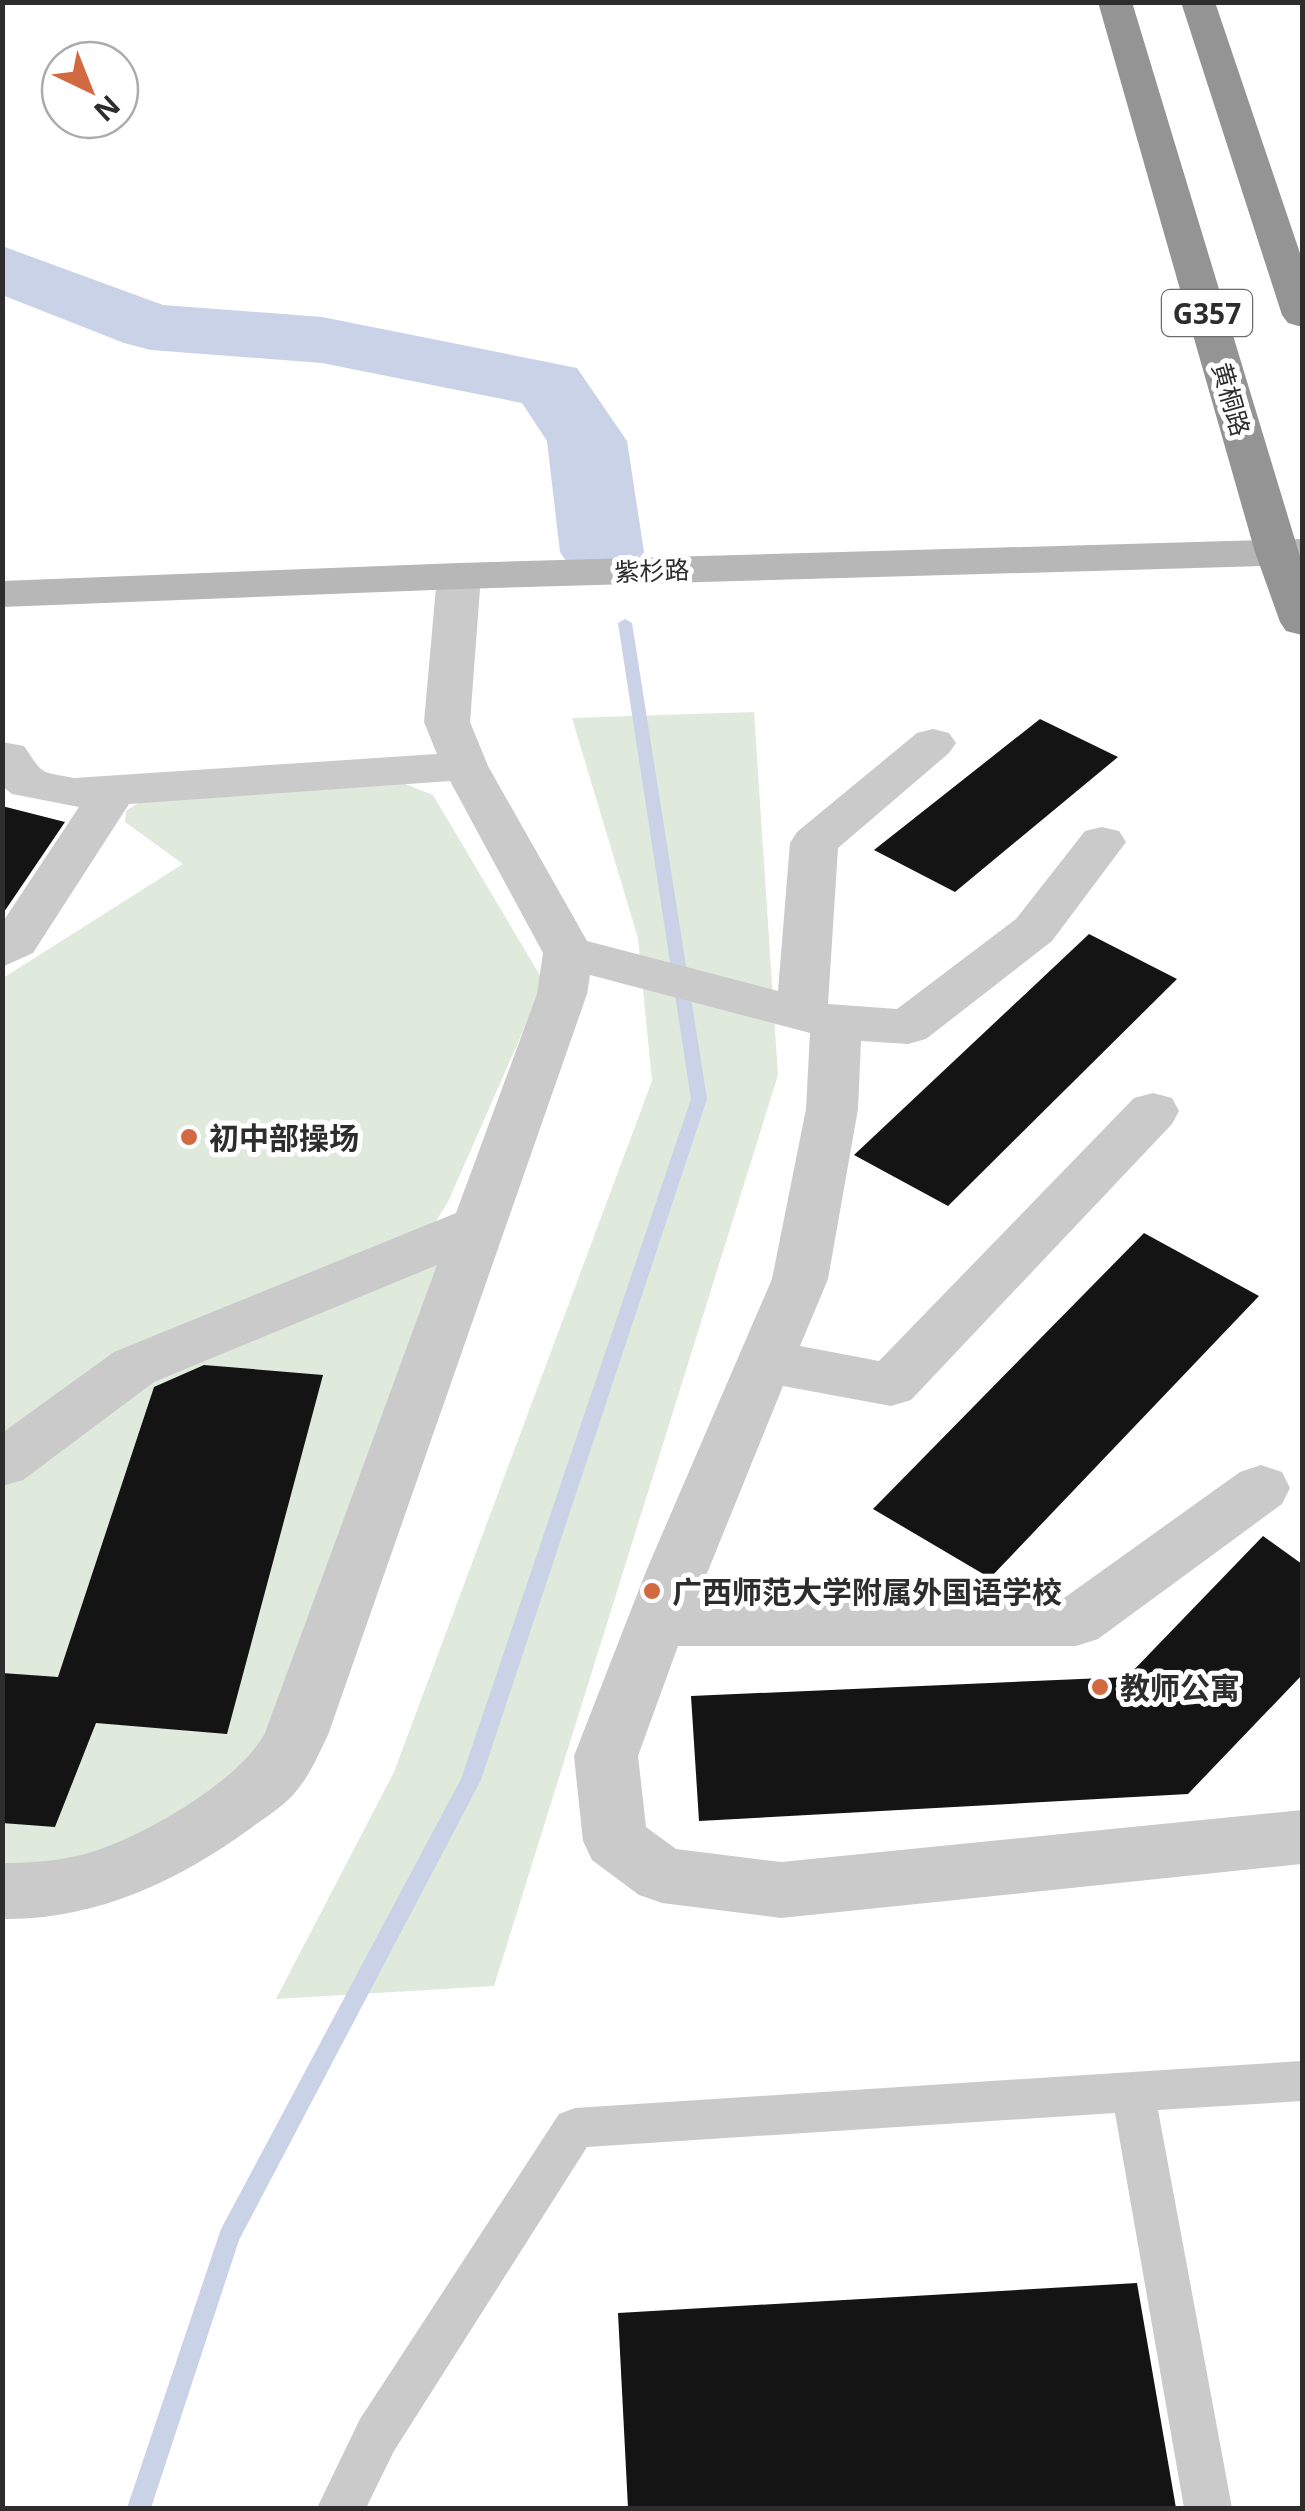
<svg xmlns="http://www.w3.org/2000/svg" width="1305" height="2511" font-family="'Noto Sans','Noto Sans SC',sans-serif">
	<rect width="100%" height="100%" fill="#fff"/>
	<path fill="#dfe9dc" d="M754,712L778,1075L494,1986L276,1999L394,1772L652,1081L638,938L572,718Z
		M385,776L433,795L542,979L541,990L448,1202L433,1226L3,1452V978L183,864L125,822L126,811L144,799Z
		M478,1226L296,1735L221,1815L3,1891V1464L134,1367Z"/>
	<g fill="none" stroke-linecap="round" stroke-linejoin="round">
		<path fill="#cad2e7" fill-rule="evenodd" d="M625,619L632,623L707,1099L481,1780L239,2240L151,2508H127L221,2229L461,1779L691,1099L618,623Z"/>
		<path fill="#cad2e7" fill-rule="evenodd" d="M2,246L163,305L322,317L577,368L627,441L644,552L632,570L602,577L572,570L560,552L547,441L522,403L322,363L151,350L124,343L2,295Z"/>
	</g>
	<path fill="#141414" d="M1040,719L1118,757L955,892L874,850Z
		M2,806L65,822L2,915Z
		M1089,934L1177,979L948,1206L854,1155Z
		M1144,1233L1259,1296L990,1578L873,1509Z
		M204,1365L323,1375L227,1734L96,1723L55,1827L2,1823V1673L58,1677L154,1387Z
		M1263,1536L1302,1564V1675L1188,1794L699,1821L691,1696L1127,1677Z
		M1137,2283L1176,2508H628L618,2313Z"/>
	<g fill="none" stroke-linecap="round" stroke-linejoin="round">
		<path fill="#cacaca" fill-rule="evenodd" d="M1302,2061V2101L1158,2110L1232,2508H1184L1115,2113L587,2147L394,2451L366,2508H317L360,2419L559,2114L575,2108Z"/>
		<path fill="#cacaca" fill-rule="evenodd" d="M459,563L474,567L481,576L470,722L488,766L587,941L778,991L790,843L797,832L917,733L933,729L949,733L956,743L949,753L838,848L828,1004L897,1009L1016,919L1085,831L1102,827L1119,831L1126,842L1052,941L926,1039L908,1044L861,1041L858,1109L828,1279L800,1346L879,1361L1134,1098L1153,1093L1172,1098L1179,1111L1172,1124L911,1400L891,1406L783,1386L697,1598H1064L1240,1472L1261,1465L1282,1472L1290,1488L1282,1504L1098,1639L1076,1646H678L638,1756L646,1827L676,1849L781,1862L1302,1810V1864L781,1918L662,1903L639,1895L592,1860L583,1841L574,1756L647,1569L772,1279L806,1109L810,1033L590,975L587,994L328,1735C319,1753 311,1773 298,1789C286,1805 267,1816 251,1828C179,1881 93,1921 2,1919V1863C34,1863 64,1861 95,1851C147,1834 239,1781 265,1733L437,1265L154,1382L23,1480L2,1486V1433L114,1352L456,1213L537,994L543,953L450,781L129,804L33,953L2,967V923L79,807L12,794L2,786V742L24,746C44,775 37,771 74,778L437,754L424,722L437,576L444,567Z"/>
		<path fill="#b7b7b7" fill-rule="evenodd" d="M1302,539V565L459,589L2,607V581L459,563Z"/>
		<path fill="#949494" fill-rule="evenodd" d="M1098,2H1132L1302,563V635L1286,631L1280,622L1255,552Z
			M1181,2H1215L1302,259V327L1288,323L1282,315Z"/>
	</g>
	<g fill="#d36940" stroke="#fff" stroke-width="4">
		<circle cx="189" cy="1137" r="10"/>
		<circle cx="652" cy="1591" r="10"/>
		<circle cx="1100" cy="1687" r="10"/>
	</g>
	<g text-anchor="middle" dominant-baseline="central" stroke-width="10" stroke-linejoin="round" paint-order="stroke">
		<g font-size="25" fill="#2d2d2d" stroke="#fff">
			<text transform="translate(1232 399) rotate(74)">黄桐路</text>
			<text transform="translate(652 570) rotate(-2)">紫杉路</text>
		</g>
		<rect fill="#fff" stroke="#6c6c6c" stroke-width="2.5" x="1162" y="290" width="90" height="46" rx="8"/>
		<g font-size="28" font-weight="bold" fill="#2d2d2d">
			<text x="1207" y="313">G357</text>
		</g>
		<g font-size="30" font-weight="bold" fill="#2d2d2d" stroke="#fff" text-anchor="start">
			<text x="209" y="1137">初中部操场</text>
			<text x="672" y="1591">广西师范大学附属外国语学校</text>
			<text x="1120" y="1687">教师公寓</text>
		</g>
	</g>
	<rect width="1305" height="2511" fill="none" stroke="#2d2d2d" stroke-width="10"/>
	<g transform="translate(90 90) rotate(137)"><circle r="48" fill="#ffffff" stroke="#ababab" stroke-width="2.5"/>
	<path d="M0-8L18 38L0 25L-18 38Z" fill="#d36940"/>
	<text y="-15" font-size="28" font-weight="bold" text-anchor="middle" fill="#2d2d2d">N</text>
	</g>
</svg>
